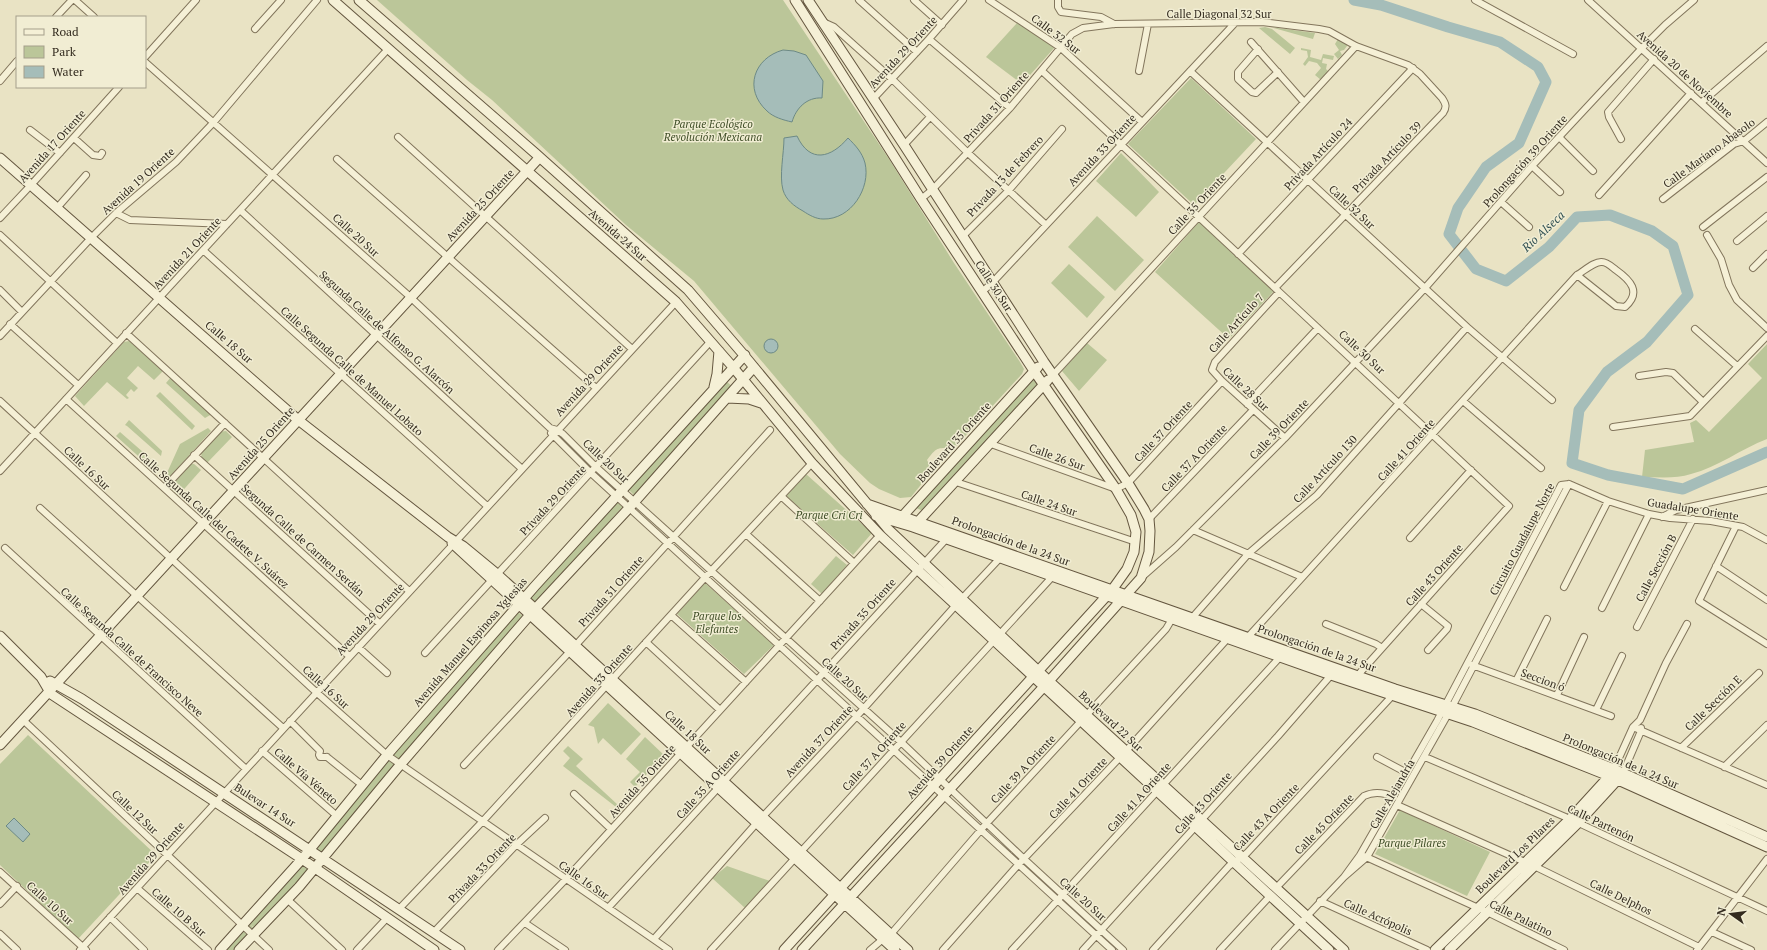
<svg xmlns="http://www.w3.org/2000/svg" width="1767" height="950" font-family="'PT Serif',serif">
	<rect width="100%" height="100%" fill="#e9e3c4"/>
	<path fill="#bbc699" d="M377,0H783L889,159L954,263L1020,362L1024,369L1022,374L955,447C937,450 939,444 927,460L931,468L928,476L911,497L900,498L879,489L870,483L840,454L694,281L626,225L492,100L467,80Z
		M1017,23L1055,47L1022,84L986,57Z
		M1265,27L1272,29L1295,48L1290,54L1259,28Z
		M1270,27L1315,33L1313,39Z
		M1338,39L1347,43V46L1344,50L1340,51L1342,55L1338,59L1334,54L1339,50L1335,44Z
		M1301,48L1311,50L1310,57L1321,60L1323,54L1334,56L1333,60L1323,58L1322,63L1327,64L1326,69L1329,72L1321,80L1315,75L1321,68L1317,63L1309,61L1305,66L1303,64L1308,57L1307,51L1301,50Z
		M1191,78L1256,139L1194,205L1128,144Z
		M1121,153L1159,192L1136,217L1096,181Z
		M1097,216L1144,260L1115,291L1068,247Z
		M1199,222L1274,291L1229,339L1155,272Z
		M1069,264L1105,297L1087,318L1051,283Z
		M129,341L137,346L163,371L154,380L138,366L127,378L138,388L134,392L131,389L126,395L129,398L127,399L107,382L84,406L75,396L124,342Z
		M1087,343L1107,360L1079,391L1062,371Z
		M1767,344V439C1741,449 1718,467 1691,474C1676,479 1658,477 1642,477L1645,450L1694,442L1690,423L1696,420L1709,432L1762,378L1748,364Z
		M171,377L212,414L205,418L166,383Z
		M1035,377L1040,382L923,511L914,507Z
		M726,381L734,388L635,496L628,489Z
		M160,392L195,426L192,430L156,396Z
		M129,420L162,451L161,456L127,426L125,425Z
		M208,428L211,431L168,479L166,475L180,444Z
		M226,431L232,437L207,463L202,458L201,453L218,432Z
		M120,432L159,466L157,473L116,436Z
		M189,464H194L201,470L178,496L169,487Z
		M806,474L872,533L853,555L786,496Z
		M618,499L624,505L534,607L526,599Z
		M836,556L847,565L822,594L811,584Z
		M705,583L774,645L744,674L677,614Z
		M515,610L524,617L326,857L313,849Z
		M608,703L641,734L621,755L603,738L598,744L594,727L588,725Z
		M28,735L156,855L78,939L0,865V764Z
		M645,737L664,755L635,787L630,782L640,772L626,759Z
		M568,746L583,759L576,766L618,805L616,807L563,766L570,758L563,751Z
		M1400,810L1490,852L1467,896L1375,854Z
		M301,864L309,871L256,929L251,925L255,930L236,950H222Z
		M727,866L770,881L745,908L712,878Z"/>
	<path fill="#a5bdb9" stroke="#6d8a86" d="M783,50L794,51L806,55L823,81L822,98C807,97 796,108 792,122C783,120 773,117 767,111C743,89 754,58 783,50Z
		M797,136C810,164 831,158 848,138C855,145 862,152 865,163C871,188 851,220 823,219C816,219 809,215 803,211C794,206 786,200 783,190C779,176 784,153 784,138Z
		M764 346a7 7 0 1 1 14 0a7 7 0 1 1-14 0Z
		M14,818L30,834L23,842L6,826Z"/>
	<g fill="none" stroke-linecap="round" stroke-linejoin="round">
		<path stroke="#a5bdb9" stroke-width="11" d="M1354,0L1381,5L1448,27L1500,42L1538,67L1546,82L1519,143L1486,167L1458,208L1449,234L1476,269L1506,281L1549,247L1577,217L1610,215L1652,231L1673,246L1688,295L1647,342L1607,372L1579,410L1572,463L1608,475L1683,489L1767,452"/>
		<defs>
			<path id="street" d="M75,0L94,17
				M859,0L917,52
				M914,0L942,25
				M989,0L1061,48L1142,122
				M1058,0V7L1061,12L1101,17L1114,24
				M1475,0L1573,54
				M1588,0L1767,163
				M56,17L72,0
				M823,22L834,27L892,79L968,153L1046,225
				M255,29L281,0
				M929,39L1010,108
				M1251,42L1303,101
				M1258,49L1238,72V79L1252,92L1256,93L1278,72
				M145,57L196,0
				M145,62L408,295L550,428L557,430L563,434L596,467L901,742L1024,859L1123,950
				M1042,71L1509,506L1358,675
				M1139,71L1148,24
				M1190,71L1467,327L1552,400
				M0,81L17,61
				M874,98L929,39L963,0
				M1702,102L1767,46
				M30,130L60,153
				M398,137L632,349
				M1559,137L1593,171
				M74,138L93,155L100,156L102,153
				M1621,139L1609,117L1608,112L1654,59
				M904,145L930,117
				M337,159L596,388
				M1532,166L1560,192
				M1599,195L1691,93
				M921,199L932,190L1010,108L1072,34L1083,28L1114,24L1262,22L1319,29L1329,31L1356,46L1408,65L1420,74L1442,98C1446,104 1447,107 1443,113L1275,288
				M1663,199L1734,144L1744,141L1767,122
				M1501,202L1529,227
				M57,208L86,175
				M240,210L522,469
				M116,213L130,220L227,224
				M0,218L31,185L119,87
				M1703,227L1767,177
				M0,235L117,343
				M1707,235L1721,259L1729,285L1737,300L1767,328
				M962,237L1009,190L1062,129
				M1737,241L1767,216
				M203,250L487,506
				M1238,254L1413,68
				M1753,268L1767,254
				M0,290L22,312
				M983,291L992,283L1235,23
				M1279,292L1215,362L1212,370L1222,381L1285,438
				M10,324L78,385
				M1695,329L1737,366
				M126,333L409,591
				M0,336L91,238L116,213L176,162L213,123L317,0
				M1053,375L1356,46
				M1639,376L1666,372L1673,373L1703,402
				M66,399L349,656
				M0,401L316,692L387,755L669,950
				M1463,401L1541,468
				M1247,404L1318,328
				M1613,427L1690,416L1767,336
				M551,433L591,473L1112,950
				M991,444L1116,489L1128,483L1222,381
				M194,455L379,623
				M0,471L388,49
				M956,482L1136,542
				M164,488L225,423
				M781,496L854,563
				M40,508L283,728
				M1662,517L1676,510L1767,490
				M1149,519L1253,410
				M1736,526L1699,601L1767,644
				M1193,530L1302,577
				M746,534L820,601
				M1410,538L1471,470
				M5,548L246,769
				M1716,566L1767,600
				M1142,577L1176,547L1285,438L1425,288L1532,166L1642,48L1665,25L1694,0
				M1564,587L1608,501
				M1421,604L1448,626L1447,629L1428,650
				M1602,608L1649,514
				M671,615L746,682
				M1192,618L1249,553L1317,495L1467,327
				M1326,624L1376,644L1382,648
				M1637,627L1693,519
				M1248,637L1577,275C1584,271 1595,261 1602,262C1607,262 1612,267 1616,270C1630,280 1642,292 1625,307L1616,306L1577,275
				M646,642L720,710
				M358,647L387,673
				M425,653L711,341
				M1472,665L1611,716
				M1516,681L1547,619
				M1557,695L1584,637
				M1596,710L1622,656
				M23,720L269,950
				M290,721L320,751L319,755L320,757H327
				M1633,727L1767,785
				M1681,748L1759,673
				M262,751L337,816
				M327,757L362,785
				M1377,757L1407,773
				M1425,757L1570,819L1767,911
				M464,765L575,646L770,430
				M1724,767L1767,725
				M1614,769L1633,727L1640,720L1666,663L1687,624
				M1623,773L1641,731V728
				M574,794L611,829
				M1397,805L1525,862
				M1364,856L1487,912L1564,950
				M1534,866L1699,947
				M0,872L86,950
				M1344,877L1360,855L1437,721L1561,485L1569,484L1608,501L1649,514L1670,518L1711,521L1743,527L1767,540
				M137,888L208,950
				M1276,888L1364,796C1374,791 1383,792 1394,797
				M287,899L342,950
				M1320,901L1427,950
				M0,904L17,886
				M608,908L949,536
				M399,909L482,822L711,571L812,463
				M110,917L144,950
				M525,923L565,950
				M434,932L516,845L545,818
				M1712,932L1751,950
				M0,934L17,950
				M891,934L986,824L1166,629L1172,619
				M654,939L754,826L857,716L956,605L1000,558
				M80,950L676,302
				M357,950L387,918
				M498,950L566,879L880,535
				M711,950L1052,577
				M870,950L883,939
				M943,950L1018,865L1126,751L1229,637
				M1012,950L1280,657
				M1083,950L1278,736L1332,674
				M1153,950L1229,866L1247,853L1392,696
				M1220,950L1271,895
				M1275,950L1344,877L1367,857L1452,707L1569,484
				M1697,950L1767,859"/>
			<path id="secondary" d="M333,0L676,302L732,366L812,463L880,535L1329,950
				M359,0L535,153L688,290L743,354L888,529L1049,681L1344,950
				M0,158L297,419L448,537L463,546L497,574L908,950
				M714,387L717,374L719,351
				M727,398L749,399L761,403
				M867,504L1395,689L1475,714L1614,769L1767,837
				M876,516L913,527L1331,675L1473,722L1609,776L1767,847
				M900,519L1038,367
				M916,524L1048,380
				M452,543L895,950
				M0,636L41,677L51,694L302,859L434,950
				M50,681L82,699L460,950
				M0,745L539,158
				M220,950L302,859L387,755L535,586L745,355
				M239,950L299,887L400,765L535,609L630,507L754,367
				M784,950L1112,590L1127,569L1134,552L1136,532L1131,515L1116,489L1034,371L921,199L795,0
				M802,950L1049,681L1141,578L1149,552L1150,531L1149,519L1144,509L1128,483L1044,362L904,145L808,0
				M1435,950L1570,819L1612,773
				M1449,950L1578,823L1621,776"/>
		</defs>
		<use href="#street" stroke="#82755c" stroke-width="8"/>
		<use href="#secondary" stroke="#64563f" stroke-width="11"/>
		<use href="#street" stroke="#f5f0d6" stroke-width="6"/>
		<use href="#secondary" stroke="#f5f0d6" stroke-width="9"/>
	</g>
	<g text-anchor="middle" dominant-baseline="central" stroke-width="3" stroke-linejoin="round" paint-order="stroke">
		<g font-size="11" fill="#332b1f" stroke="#f1edd3">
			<text x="1219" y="14">Calle Diagonal 32 Sur</text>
			<text transform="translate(1056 34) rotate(37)">Calle 32 Sur</text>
			<text transform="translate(903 52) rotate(-47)">Avenida 29 Oriente</text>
			<text transform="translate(1685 74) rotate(42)">Avenida 20 de Noviembre</text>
			<text transform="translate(996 107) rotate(-48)">Privada 31 Oriente</text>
			<text transform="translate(52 146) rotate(-48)">Avenida 17 Oriente</text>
			<text transform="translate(1102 150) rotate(-47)">Avenida 33 Oriente</text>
			<text transform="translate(1709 153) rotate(-36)">Calle Mariano Abasolo</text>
			<text transform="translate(1318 154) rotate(-47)">Privada Artículo 24</text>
			<text transform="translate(1387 157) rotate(-46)">Privada Artículo 39</text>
			<text transform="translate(1525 161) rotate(-48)">Prolongación 39 Oriente</text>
			<text transform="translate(1005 176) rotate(-47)">Privada 13 de Febrero</text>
			<text transform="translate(138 181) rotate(-42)">Avenida 19 Oriente</text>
			<text transform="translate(1197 204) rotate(-47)">Calle 35 Oriente</text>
			<text transform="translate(480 205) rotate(-47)">Avenida 25 Oriente</text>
			<text transform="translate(1352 207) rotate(43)">Calle 32 Sur</text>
			<text transform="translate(356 235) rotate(42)">Calle 20 Sur</text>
			<text transform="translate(618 235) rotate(41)">Avenida 24 Sur</text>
			<text transform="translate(187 253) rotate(-47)">Avenida 21 Oriente</text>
			<text transform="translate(994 286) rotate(57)">Calle 30 Sur</text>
			<text transform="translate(1236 323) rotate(-48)">Calle Artículo 7</text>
			<text transform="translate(387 332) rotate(42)">Segunda Calle de Alfonso G. Alarcón</text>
			<text transform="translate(229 342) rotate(41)">Calle 18 Sur</text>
			<text transform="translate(1362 352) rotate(43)">Calle 30 Sur</text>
			<text transform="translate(352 371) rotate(42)">Calle Segunda Calle de Manuel Lobato</text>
			<text transform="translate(589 380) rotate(-47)">Avenida 29 Oriente</text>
			<text transform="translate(1246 389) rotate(43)">Calle 28 Sur</text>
			<text transform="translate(1279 429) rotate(-46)">Calle 39 Oriente</text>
			<text transform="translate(1163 431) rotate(-47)">Calle 37 Oriente</text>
			<text transform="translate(954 442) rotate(-48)">Boulevard 35 Oriente</text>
			<text transform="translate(261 443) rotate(-48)">Avenida 25 Oriente</text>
			<text transform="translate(1406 450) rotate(-48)">Calle 41 Oriente</text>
			<text transform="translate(1057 457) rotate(20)">Calle 26 Sur</text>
			<text transform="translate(1194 458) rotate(-46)">Calle 37 A Oriente</text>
			<text transform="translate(606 461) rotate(43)">Calle 20 Sur</text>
			<text transform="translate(87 468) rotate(43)">Calle 16 Sur</text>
			<text transform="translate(1325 469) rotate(-47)">Calle Artículo 130</text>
			<text transform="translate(553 500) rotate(-47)">Privada 29 Oriente</text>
			<text transform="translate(1049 503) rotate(19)">Calle 24 Sur</text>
			<text transform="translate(1693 509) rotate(9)">Guadalupe Oriente</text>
			<text transform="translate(214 520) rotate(42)">Calle Segunda Calle del Cadete V. Suárez</text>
			<text transform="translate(1522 539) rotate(-62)">Circuito Guadalupe Norte</text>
			<text transform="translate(303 540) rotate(42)">Segunda Calle de Carmen Serdán</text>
			<text transform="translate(1011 541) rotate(20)">Prolongación de la 24 Sur</text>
			<text transform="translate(1656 568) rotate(-62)">Calle Sección B</text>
			<text transform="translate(1434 575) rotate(-48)">Calle 43 Oriente</text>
			<text transform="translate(611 591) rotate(-48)">Privada 31 Oriente</text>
			<text transform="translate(863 614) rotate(-48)">Privada 35 Oriente</text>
			<text transform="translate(370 619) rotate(-47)">Avenida 29 Oriente</text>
			<text transform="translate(470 642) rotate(-49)">Avenida Manuel Espinosa Yglesias</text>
			<text transform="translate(1317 648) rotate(19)">Prolongación de la 24 Sur</text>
			<text transform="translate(132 652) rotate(42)">Calle Segunda Calle de Francisco Neve</text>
			<text transform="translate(845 679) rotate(42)">Calle 20 Sur</text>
			<text transform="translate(599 680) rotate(-48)">Avenida 33 Oriente</text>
			<text transform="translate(1543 680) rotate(20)">Seccion ó</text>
			<text transform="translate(326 687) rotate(42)">Calle 16 Sur</text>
			<text transform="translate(1713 703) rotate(-44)">Calle Sección E</text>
			<text transform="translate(1111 721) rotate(43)">Boulevard 22 Sur</text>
			<text transform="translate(688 732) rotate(43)">Calle 18 Sur</text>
			<text transform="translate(819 741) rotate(-47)">Avenida 37 Oriente</text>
			<text transform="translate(874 756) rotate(-48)">Calle 37 A Oriente</text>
			<text transform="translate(1621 761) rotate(23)">Prolongación de la 24 Sur</text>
			<text transform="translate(940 762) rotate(-48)">Avenida 39 Oriente</text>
			<text transform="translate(1023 769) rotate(-47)">Calle 39 A Oriente</text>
			<text transform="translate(306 776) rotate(41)">Calle Vía Véneto</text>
			<text transform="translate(642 781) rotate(-48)">Avenida 35 Oriente</text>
			<text transform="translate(708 784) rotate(-48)">Calle 35 A Oriente</text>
			<text transform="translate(1078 788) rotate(-47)">Calle 41 Oriente</text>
			<text transform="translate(1392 794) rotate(-60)">Calle Alejandría</text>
			<text transform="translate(1139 797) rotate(-48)">Calle 41 A Oriente</text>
			<text transform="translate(1203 803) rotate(-48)">Calle 43 Oriente</text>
			<text transform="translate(265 805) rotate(33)">Bulevar 14 Sur</text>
			<text transform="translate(135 812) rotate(43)">Calle 12 Sur</text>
			<text transform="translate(1266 817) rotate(-46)">Calle 43 A Oriente</text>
			<text transform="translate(1601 823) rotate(25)">Calle Partenón</text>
			<text transform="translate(1324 824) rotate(-46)">Calle 45 Oriente</text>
			<text transform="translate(1515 855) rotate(-44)">Boulevard Los Pilares</text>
			<text transform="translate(151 858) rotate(-48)">Avenida 29 Oriente</text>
			<text transform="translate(482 868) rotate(-46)">Privada 33 Oriente</text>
			<text transform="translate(584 880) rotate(35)">Calle 16 Sur</text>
			<text transform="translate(1621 897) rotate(26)">Calle Delphos</text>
			<text transform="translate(1083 899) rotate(42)">Calle 20 Sur</text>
			<text transform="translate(50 903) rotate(42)">Calle 10 Sur</text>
			<text transform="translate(179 912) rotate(41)">Calle 10 B Sur</text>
			<text transform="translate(1378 917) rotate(24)">Calle Acrópolis</text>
			<text transform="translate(1521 918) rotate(26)">Calle Palatino</text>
		</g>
		<g font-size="11" font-style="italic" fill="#3f4e27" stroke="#f1edd3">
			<text x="713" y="124">Parque Ecológico<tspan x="713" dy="13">Revolución Mexicana</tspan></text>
			<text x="829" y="515">Parque Cri Cri</text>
			<text x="717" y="616">Parque los<tspan x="717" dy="13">Elefantes</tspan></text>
			<text x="1412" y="843">Parque Pilares</text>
		</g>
		<g font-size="12" font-style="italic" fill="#2f4f52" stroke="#f1edd3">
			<text transform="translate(1543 231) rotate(-43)">Rio Alseca</text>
		</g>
	</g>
	<rect x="16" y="16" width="130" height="72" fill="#f1edd3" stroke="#a59f8b"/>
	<rect x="24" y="29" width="20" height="6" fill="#f5f0d6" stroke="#a59f8b"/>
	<text x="52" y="36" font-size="12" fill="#332b1f">Road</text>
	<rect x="24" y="46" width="20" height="12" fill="#bbc699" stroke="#a59f8b"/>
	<text x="52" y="56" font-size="12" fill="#332b1f">Park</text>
	<rect x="24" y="66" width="20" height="12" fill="#a5bdb9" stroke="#a59f8b"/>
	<text x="52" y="76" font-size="12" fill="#332b1f">Water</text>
	<g transform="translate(1731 914) rotate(284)" stroke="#f1edd3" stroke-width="3" paint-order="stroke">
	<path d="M0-3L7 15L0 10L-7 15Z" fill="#332b1f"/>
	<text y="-6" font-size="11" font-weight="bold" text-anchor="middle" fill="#332b1f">N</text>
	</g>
</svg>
